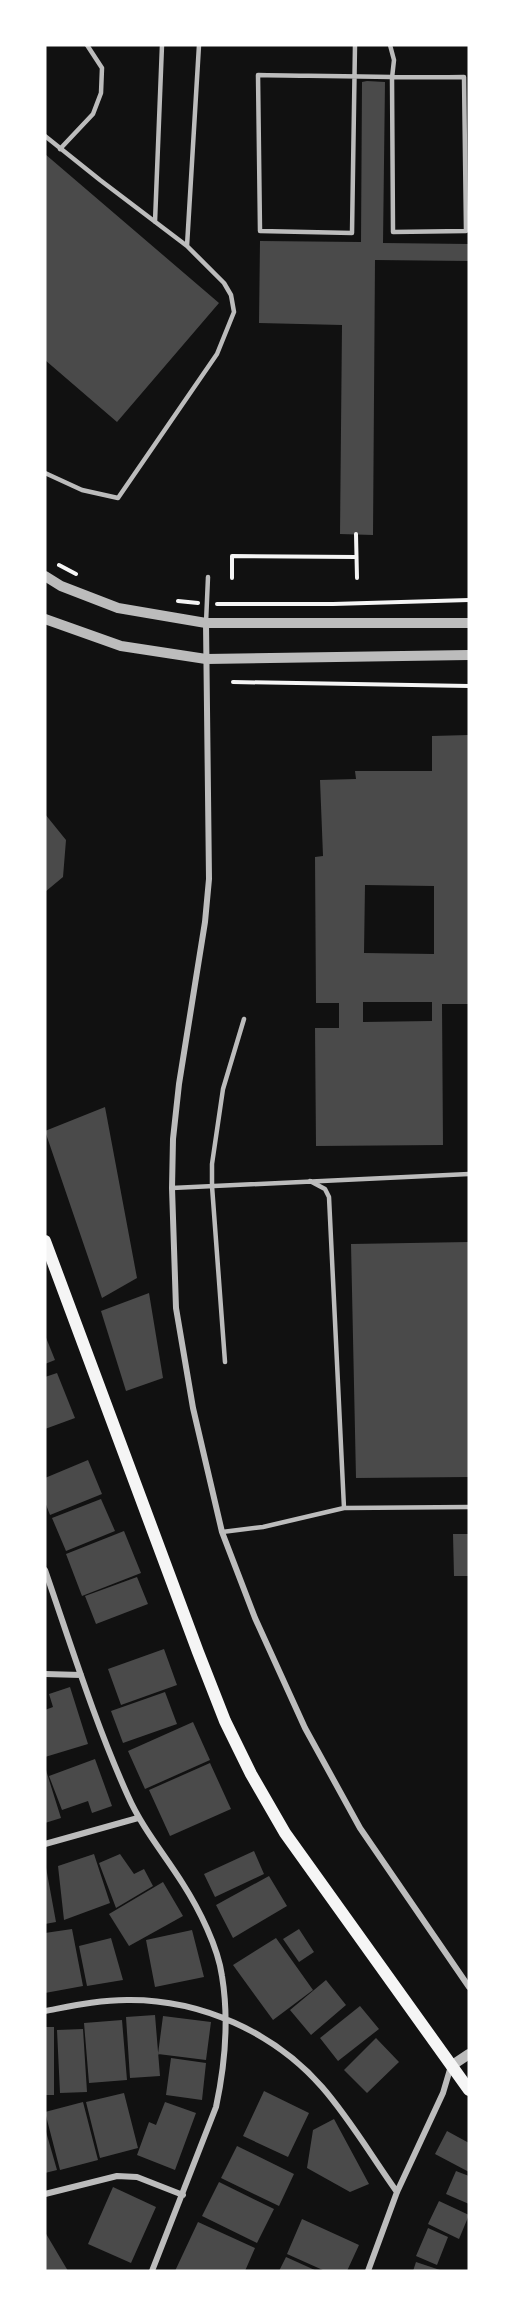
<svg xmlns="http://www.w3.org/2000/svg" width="514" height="2316" font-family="Lato,sans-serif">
	<rect width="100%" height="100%" fill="#111"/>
	<path fill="#4a4a4a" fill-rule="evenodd" d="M367,81L385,82L383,243L469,244V261L375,260L373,535L340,534L342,325L259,323L260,241L361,242L362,82Z
		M45,154L219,303L117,422L45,360Z
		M469,735V1004H442L443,1145L316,1146L315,1028H339V1003H316L315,857L323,856L320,780L356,779L355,771H432V736ZM365,885L434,886V954L364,953ZM363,1002H432V1021L363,1022Z
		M45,814L66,840L63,877L45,892Z
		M105,1107L137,1278L102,1298L45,1131Z
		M469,1242V1477L356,1478L351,1244Z
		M149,1293L163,1378L126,1391L101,1311Z
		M45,1335L55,1360L45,1364Z
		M57,1373L75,1418L45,1429V1377Z
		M88,1460L102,1494L50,1515L45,1502V1478Z
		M101,1499L115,1531L66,1551L52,1518Z
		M124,1531L141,1573L82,1596L66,1554Z
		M453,1534H469V1576H454Z
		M137,1577L148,1604L96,1624L85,1596Z
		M164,1649L177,1685L121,1705L108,1669Z
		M70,1687L88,1744L45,1757V1710L53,1707L49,1694Z
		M165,1692L177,1724L123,1743L111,1711Z
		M193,1722L210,1760L145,1789L128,1751Z
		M95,1759L112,1806L92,1813L88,1801L62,1810L49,1776Z
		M210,1763L231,1809L170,1836L149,1790Z
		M45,1767L61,1818L45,1823Z
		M254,1851L264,1874L215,1897L204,1874Z
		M94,1854L110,1903L64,1920L58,1866Z
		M120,1854L134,1874L144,1869L153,1886L116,1908L99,1863Z
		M45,1862L56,1922L45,1924Z
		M269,1876L287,1906L233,1938L216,1905Z
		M163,1882L183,1916L129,1946L109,1914Z
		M72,1929L83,1986L45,1993V1933Z
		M299,1929L314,1952L299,1962L283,1939Z
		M192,1930L204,1977L155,1987L146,1940Z
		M111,1938L123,1980L87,1986L79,1946Z
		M276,1938L313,1990L273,2020L233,1965Z
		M326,1980L346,2005L311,2035L290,2010Z
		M360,2006L379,2029L338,2061L320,2038Z
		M155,2015L160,2076L130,2078L126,2017Z
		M163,2016L211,2022L206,2060L158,2054Z
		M122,2020L127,2080L89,2083L84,2023Z
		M45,2027H54V2095H45Z
		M83,2029L87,2092L60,2093L57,2030Z
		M376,2038L399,2062L367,2093L344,2070Z
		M171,2058L206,2063L202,2100L166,2095Z
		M264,2091L309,2113L288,2157L243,2136Z
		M124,2093L138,2148L100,2158L86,2102Z
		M83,2102L98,2160L60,2170L45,2112Z
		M165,2102L196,2113L175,2170L137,2155L149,2122L156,2125Z
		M334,2119L369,2184L350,2192L307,2168L313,2130Z
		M45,2128L57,2170L45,2173Z
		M447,2131L469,2143V2172L435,2154Z
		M237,2146L294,2174L279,2206L221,2178Z
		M456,2171L469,2176V2204L446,2194Z
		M219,2182L274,2209L257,2243L202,2216Z
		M113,2187L156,2207L131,2263L88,2244Z
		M439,2201L469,2215L459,2239L428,2224Z
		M302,2219L359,2245L347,2271H325L287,2254Z
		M198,2222L255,2248L245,2271H175Z
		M428,2228L448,2237L437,2265L416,2256Z
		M45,2232L68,2271H45Z
		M286,2257L317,2271H279Z
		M416,2262L443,2271H413Z"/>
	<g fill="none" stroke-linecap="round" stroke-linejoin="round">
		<path stroke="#f5f5f5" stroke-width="4" d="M356,534L357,578
			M59,565L76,574
			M232,578V556L356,557
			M178,601L198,603
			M217,604H333L469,600
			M233,682L469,686"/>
		<path stroke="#bcbcbc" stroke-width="4.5" d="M355,45L352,233L260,231L258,75C326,76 395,78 464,77L466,231L393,232L392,78L394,60L390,45
			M45,136L100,180L187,246L224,283L231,295L234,312L217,354L118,498L82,490L45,473
			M60,149L93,114L101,93L102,68L87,45
			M155,222L162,45
			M187,246L199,45
			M206,623L208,577
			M310,1181L325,1189L329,1197L344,1508
			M172,1188L469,1174
			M225,1362L212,1186V1164L223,1089L244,1019
			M222,1532L263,1527L344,1508L469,1507"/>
		<path stroke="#bcbcbc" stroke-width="6" d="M206,623L209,879L205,922L179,1084L173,1139L172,1188L176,1308L193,1408L222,1532L255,1618L305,1728L360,1828L469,1987
			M45,1570C71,1645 95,1723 128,1796C142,1828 165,1855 183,1884C199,1909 218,1947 222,1976C229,2019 225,2065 216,2107L152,2271
			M45,1674L81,1675
			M45,1844L138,1818
			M45,2011C72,2006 99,2000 127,2000C200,1999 274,2032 322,2087C350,2119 372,2157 397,2192
			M45,2194L117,2176L137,2177L183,2195
			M368,2271L397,2192L443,2093L451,2066"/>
		<path stroke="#bcbcbc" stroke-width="10" d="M45,576L61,586L118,608L206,623H469
			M45,619L121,646L206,659L469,655
			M451,2066L469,2054"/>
		<path stroke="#f5f5f5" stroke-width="12" d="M45,1241L198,1652L225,1721L251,1774L285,1833L469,2090"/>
	</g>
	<rect width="514" height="2316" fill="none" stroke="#ffffff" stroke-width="93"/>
</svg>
